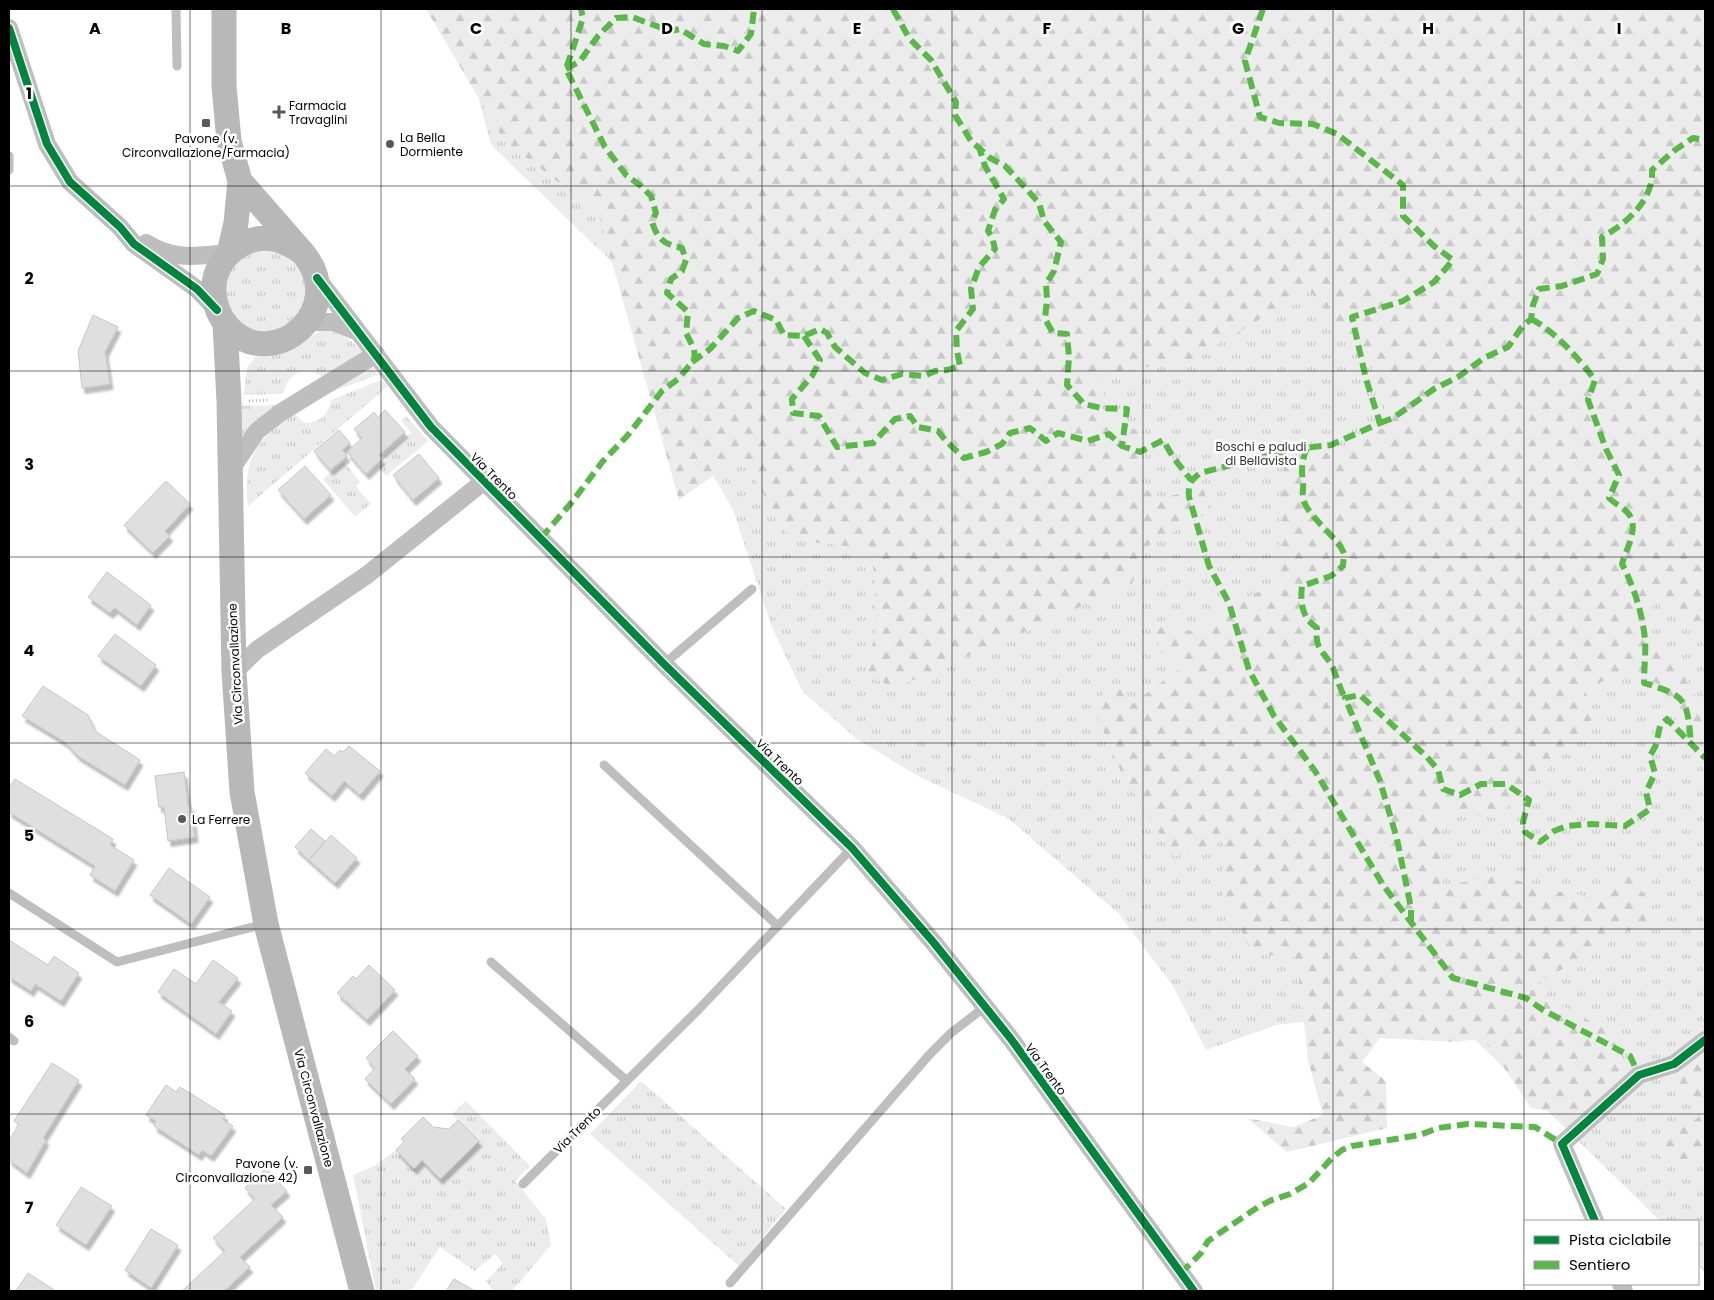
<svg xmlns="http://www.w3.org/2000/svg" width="1714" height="1300" font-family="Poppins,sans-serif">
	<defs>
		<pattern id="grass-tufts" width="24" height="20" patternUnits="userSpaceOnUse" patternTransform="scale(1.25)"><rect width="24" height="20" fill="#ececec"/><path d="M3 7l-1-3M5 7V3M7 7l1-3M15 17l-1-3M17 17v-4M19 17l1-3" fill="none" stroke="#c9c9c9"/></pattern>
		<pattern id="forest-firs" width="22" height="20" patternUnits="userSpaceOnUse" patternTransform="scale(1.25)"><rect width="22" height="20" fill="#ececec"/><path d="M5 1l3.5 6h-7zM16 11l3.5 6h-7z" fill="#c9c9c9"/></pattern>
		<filter id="shadow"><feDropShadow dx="3" dy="5.5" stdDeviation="1" flood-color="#0004"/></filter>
	</defs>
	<rect width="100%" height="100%" fill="#fff"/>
	<path fill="url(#grass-tufts)" d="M455,9H1705V1273L1698,1265V1221H1660L1467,1032L1368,1015L1276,1025L1206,1050L1173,986L1119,914L1009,819L918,776L857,739L802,691L771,625L733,510L685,426L664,337L608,258L491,145Z
		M257,248L287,252L308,277L302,316L266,335L237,324L222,293L233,262Z
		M321,330C340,331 350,338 363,353L324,378C306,364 287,373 283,394L244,395L247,368L255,357L305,341Z
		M371,365L378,375L331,392Z
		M381,380L388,386L248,506C242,461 257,439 293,413L305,423C321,422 328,415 331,400Z
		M281,405L238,444L239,406Z
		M406,416L428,441L386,476L379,467L387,460L384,456L411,433L401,420Z
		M344,462L360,482L356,486L371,504L355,517L323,479Z
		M641,1081L786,1209L739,1266L590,1134Z
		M466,1101L530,1166L515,1181L546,1219L551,1245L512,1291H493L486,1281L503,1263L495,1254L475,1271L440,1247L411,1291H376L353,1175L374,1166L396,1150L413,1169L422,1160L441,1179L479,1141L452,1114Z"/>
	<path fill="url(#forest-firs)" d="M426,9H1705V619L1693,622L1661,592L1639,630L1677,661L1705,714V720L1692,731L1660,685L1633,668L1585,689L1592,719L1568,750L1496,818L1442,810L1443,886L1499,875L1549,890L1591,897L1626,866L1657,915L1529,988L1607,1030L1626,1068L1575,1116L1531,1108L1484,1038L1456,1042L1380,1038L1362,1062L1386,1081L1387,1128L1287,1152L1247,1118L1293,1127L1323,1115L1308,1060L1297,957L1254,954L1222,898L1223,841L1174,857L1121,772L1091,703L1117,684L1131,705L1183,666L1160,652L1154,626L1199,632L1218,612L1276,583L1284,464L1333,451L1390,425L1371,362L1309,290L1191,360L1102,374L1106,421L1142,431L1138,485L1160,498L1204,489L1209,512L1146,547L1132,584L895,688L865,674L877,627L872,549L791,540L741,456L679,500L598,212L504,141Z
		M1705,1049V1150L1687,1160L1658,1163L1659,1143L1699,1117L1670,1075Z"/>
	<path fill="#dfdfdf" stroke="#c7c7c7" filter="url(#shadow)" d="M93,315L118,327L105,352L110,384L82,388L78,351Z
		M385,410L405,432L379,455L382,459L366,474L347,452L362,438L354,429L374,412L378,417Z
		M339,430L350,443L342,450L347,456L330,470L314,451Z
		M419,454L439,478L413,500L393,475Z
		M305,466L331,495L304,519L278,490Z
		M166,481L190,504L165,531L170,536L153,553L124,525Z
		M107,572L151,605L137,625L115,608L110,613L88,597Z
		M115,634L156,665L141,686L98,656Z
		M43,686L88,715L95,731L140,760L125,785L78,756L65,742L22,716Z
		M349,746L380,771L360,795L344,781L332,796L305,773L326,749L334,756L340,750L343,752Z
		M184,772L188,806H191L195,837L168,841L164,807H159L155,776Z
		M15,779L113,839L110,845L134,860L115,891L90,875L95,866L9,812V783L11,785Z
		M311,829L325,841L309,860L295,847Z
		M331,835L357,858L335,883L309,860Z
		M169,868L210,897L191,924L150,895Z
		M9,940L48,965L54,956L79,973L61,1001L35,984L31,991L9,977Z
		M213,960L238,978L219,1002L232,1011L216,1034L158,992L174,969L196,984Z
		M369,965L395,990L367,1020L337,993L353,976L356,979Z
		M393,1031L418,1056L405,1069L415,1079L391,1104L365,1079L375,1068L366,1058Z
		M52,1063L79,1080L43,1138L46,1140L27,1173L9,1160V1141L19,1124L14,1121Z
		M166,1085L176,1092L180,1087L225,1115L223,1120L233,1126L211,1156L202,1150L199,1155L154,1126L156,1121L146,1115Z
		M423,1117L433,1127L449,1129L458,1120L479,1141L440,1179L422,1160L414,1169L396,1150L404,1142L401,1139Z
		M266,1168L287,1191L271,1205L283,1217L240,1257L250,1267L224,1291H182L225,1251L213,1238L255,1199L245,1188Z
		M81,1187L112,1206L86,1245L56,1225Z
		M151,1229L178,1245L151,1288L125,1270Z
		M28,1273L56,1291H16Z
		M454,1279L475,1291H446Z"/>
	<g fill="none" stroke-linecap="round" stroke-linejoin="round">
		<path stroke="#b9b9b9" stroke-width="3" stroke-dasharray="1 2.5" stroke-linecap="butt" d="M249,401L268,400"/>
		<path stroke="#bebebe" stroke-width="9" d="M176,9L177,66
			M9,156V170
			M664,664L752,589
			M604,765L778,926
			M9,893L117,962L264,924
			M491,962L627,1081
			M9,1037L14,1041
			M523,1184L699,1009L852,848
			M730,1283L930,1054L951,1033L986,1006"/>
		<path stroke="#bebebe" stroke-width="18" d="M9,28L47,144L70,182L120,227L134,244L197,289L217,310
			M146,243C175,261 197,256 229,253
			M317,278L431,427L664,664L852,848L934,943L1011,1039L1194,1291
			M308,322H333L358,332
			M230,471L257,431L280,413L376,354
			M234,672L258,649L367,575L483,482
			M1595,1221L1562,1144L1639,1075L1674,1064L1705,1040
			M1621,1284L1624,1291"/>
		<path stroke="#b8b8b8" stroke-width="25" d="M224,9V86L229,141L240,181L236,223L229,253
			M240,181L303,253C350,310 273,374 229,328C219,317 214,305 214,290C213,272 224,255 239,246C261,232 284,239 303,253
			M225,324L229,401L234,672L242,792L266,924L362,1291"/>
		<path stroke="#58b947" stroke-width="6" stroke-dasharray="12 6" stroke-linecap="butt" d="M893,9L909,38L931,60L956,102L955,115L971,141L990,158L1005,166L1021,183L1039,203L1044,221L1061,242L1054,271L1046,284L1047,299L1045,319L1053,333L1067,334L1069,357L1067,385L1084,404L1101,408L1127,409L1122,446
			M1263,9L1245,61L1260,117L1279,123L1313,124L1337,134L1403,185V216L1434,246L1453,260L1434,282L1403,301L1352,317L1366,379L1380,423L1331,445L1295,449L1200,473C1190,481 1188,485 1189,497L1209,566L1229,603L1249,670L1274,716L1315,771L1383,885L1453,978L1526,998L1543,1010L1630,1056L1639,1075
			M566,69L580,61L598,36L616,18L632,17L670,31L680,29L704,44L724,46L738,51L751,34L754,9
			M1531,319C1555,331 1578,358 1595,380L1588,400L1606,449L1619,475L1609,498C1615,504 1624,508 1628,513C1640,527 1626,549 1622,564C1634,587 1642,612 1645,639C1646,653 1644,668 1644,683C1688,696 1687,700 1691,744
			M804,336L820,360L812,376L792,399L793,413L819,416L837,447L873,443L895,419L910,416L918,427L938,431L946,441L964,458L986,452L1002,444L1010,433L1030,428L1046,441L1058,433L1088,441L1109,434L1122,446L1140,452L1163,440L1173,457L1191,480
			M692,362L710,349L738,318L754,311L776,320L784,335L804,336L820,329L827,333L835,347L865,373L882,380L902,374L924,376L935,371L947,370L960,366L957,351L956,331L973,309L971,289L979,267L995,249L992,237L988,231L995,210L1004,199L985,166L979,147
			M1380,423L1393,418L1434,389L1458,377L1484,358L1508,347L1522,327L1531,319L1533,305L1539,289L1562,286L1597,274L1603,259L1602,237C1626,224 1654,200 1652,170L1675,150L1693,138L1705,140
			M1307,448C1302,459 1301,470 1303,482C1304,488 1301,496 1304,502C1311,519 1340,540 1344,554C1344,558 1343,563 1343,566L1331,576L1302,586C1300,603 1302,618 1317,628C1314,651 1325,651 1333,668C1337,678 1340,689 1345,698
			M541,538L572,502L603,461L628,435L662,391L678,379L695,359L694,349L686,333L688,312L667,293L671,279L682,271L686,260L682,248C664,244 658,240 652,222L656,213L651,196L641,186L626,175L605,147L566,69L583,18L581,9
			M1411,922V908L1397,839L1380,781L1345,698L1360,695L1427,757L1438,770L1443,789L1460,795L1481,784H1506L1529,800L1523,822L1525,832L1540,842L1554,831L1567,826L1592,824L1625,826L1650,809L1646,792L1655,773L1650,756L1656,745L1660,726L1667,719L1705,758
			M1181,1273L1201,1253L1208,1241L1258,1207L1272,1200L1290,1194L1309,1183L1332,1158L1342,1150L1352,1146L1420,1135L1438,1128L1468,1124L1535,1127L1562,1144"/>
		<defs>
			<path id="cycleway" d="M9,28L47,144L70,182L120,227L134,244L197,289L217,310
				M317,278L431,427L664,664L852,848L934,943L1011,1039L1194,1291
				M1595,1221L1562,1144L1639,1075L1674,1064L1705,1040"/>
		</defs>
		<use href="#cycleway" stroke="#fff" stroke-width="11"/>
		<use href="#cycleway" stroke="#00873e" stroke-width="8"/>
	</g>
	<path fill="none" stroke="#000" stroke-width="1" stroke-opacity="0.55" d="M190,9V1291M381,9V1291M571,9V1291M762,9V1291M952,9V1291M1143,9V1291M1333,9V1291M1524,9V1291M9,186H1705M9,371H1705M9,557H1705M9,743H1705M9,929H1705M9,1114H1705"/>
	<g fill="#595959" stroke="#fff" stroke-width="2">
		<path d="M276.5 104.5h5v5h5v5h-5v5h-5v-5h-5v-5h5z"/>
		<rect x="201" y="118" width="10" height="10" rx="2.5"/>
		<circle cx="390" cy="144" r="5"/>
		<circle cx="182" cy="819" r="5"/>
		<rect x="303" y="1165" width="10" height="10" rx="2.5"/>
	</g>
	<g text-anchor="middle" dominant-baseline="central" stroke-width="5" stroke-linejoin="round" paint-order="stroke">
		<g font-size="12" fill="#000" stroke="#fff" text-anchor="start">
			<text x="289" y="105">Farmacia<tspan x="289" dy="14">Travaglini</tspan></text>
			<text x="400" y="137">La Bella<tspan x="400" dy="14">Dormiente</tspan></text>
			<text x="206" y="138" text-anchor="middle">Pavone (v.<tspan x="206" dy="14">Circonvallazione/Farmacia)</tspan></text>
			<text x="192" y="819">La Ferrere</text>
			<text x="298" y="1163" text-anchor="end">Pavone (v.<tspan x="298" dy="14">Circonvallazione 42)</tspan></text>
		</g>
		<g font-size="12" fill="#333" stroke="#fff">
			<text x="1261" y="446">Boschi e paludi<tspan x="1261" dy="14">di Bellavista</tspan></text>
		</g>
		<g font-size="12" fill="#000" stroke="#fff">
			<text transform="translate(494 476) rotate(45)">Via Trento</text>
			<text transform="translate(235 664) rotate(-93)">Via Circonvallazione</text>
			<text transform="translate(780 762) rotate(44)">Via Trento</text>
			<text transform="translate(1046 1069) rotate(54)">Via Trento</text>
			<text transform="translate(314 1108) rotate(75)">Via Circonvallazione</text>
			<text transform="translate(577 1130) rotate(-45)">Via Trento</text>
		</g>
	</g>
	<g font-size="16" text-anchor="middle" font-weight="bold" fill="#000" stroke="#fff" stroke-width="5" stroke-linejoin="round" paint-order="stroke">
		<text x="95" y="34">A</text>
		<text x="286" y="34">B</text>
		<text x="476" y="34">C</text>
		<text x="667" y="34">D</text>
		<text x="857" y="34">E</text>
		<text x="1047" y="34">F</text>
		<text x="1238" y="34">G</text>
		<text x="1428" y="34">H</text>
		<text x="1619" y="34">I</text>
		<text x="29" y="99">1</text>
		<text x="29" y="284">2</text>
		<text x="29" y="470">3</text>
		<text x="29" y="656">4</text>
		<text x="29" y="841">5</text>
		<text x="29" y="1027">6</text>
		<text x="29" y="1213">7</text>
	</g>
	<rect width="1714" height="1300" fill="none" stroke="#000000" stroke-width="20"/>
	<rect x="1524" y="1220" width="175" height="65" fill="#ffffff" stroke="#999999"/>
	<rect x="1534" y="1236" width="25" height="8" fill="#00873e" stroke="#999999"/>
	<text x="1569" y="1245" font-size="15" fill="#000000">Pista ciclabile</text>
	<rect x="1534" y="1261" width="25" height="8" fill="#58b947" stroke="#999999"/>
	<text x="1569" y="1270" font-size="15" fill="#000000">Sentiero</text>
</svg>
